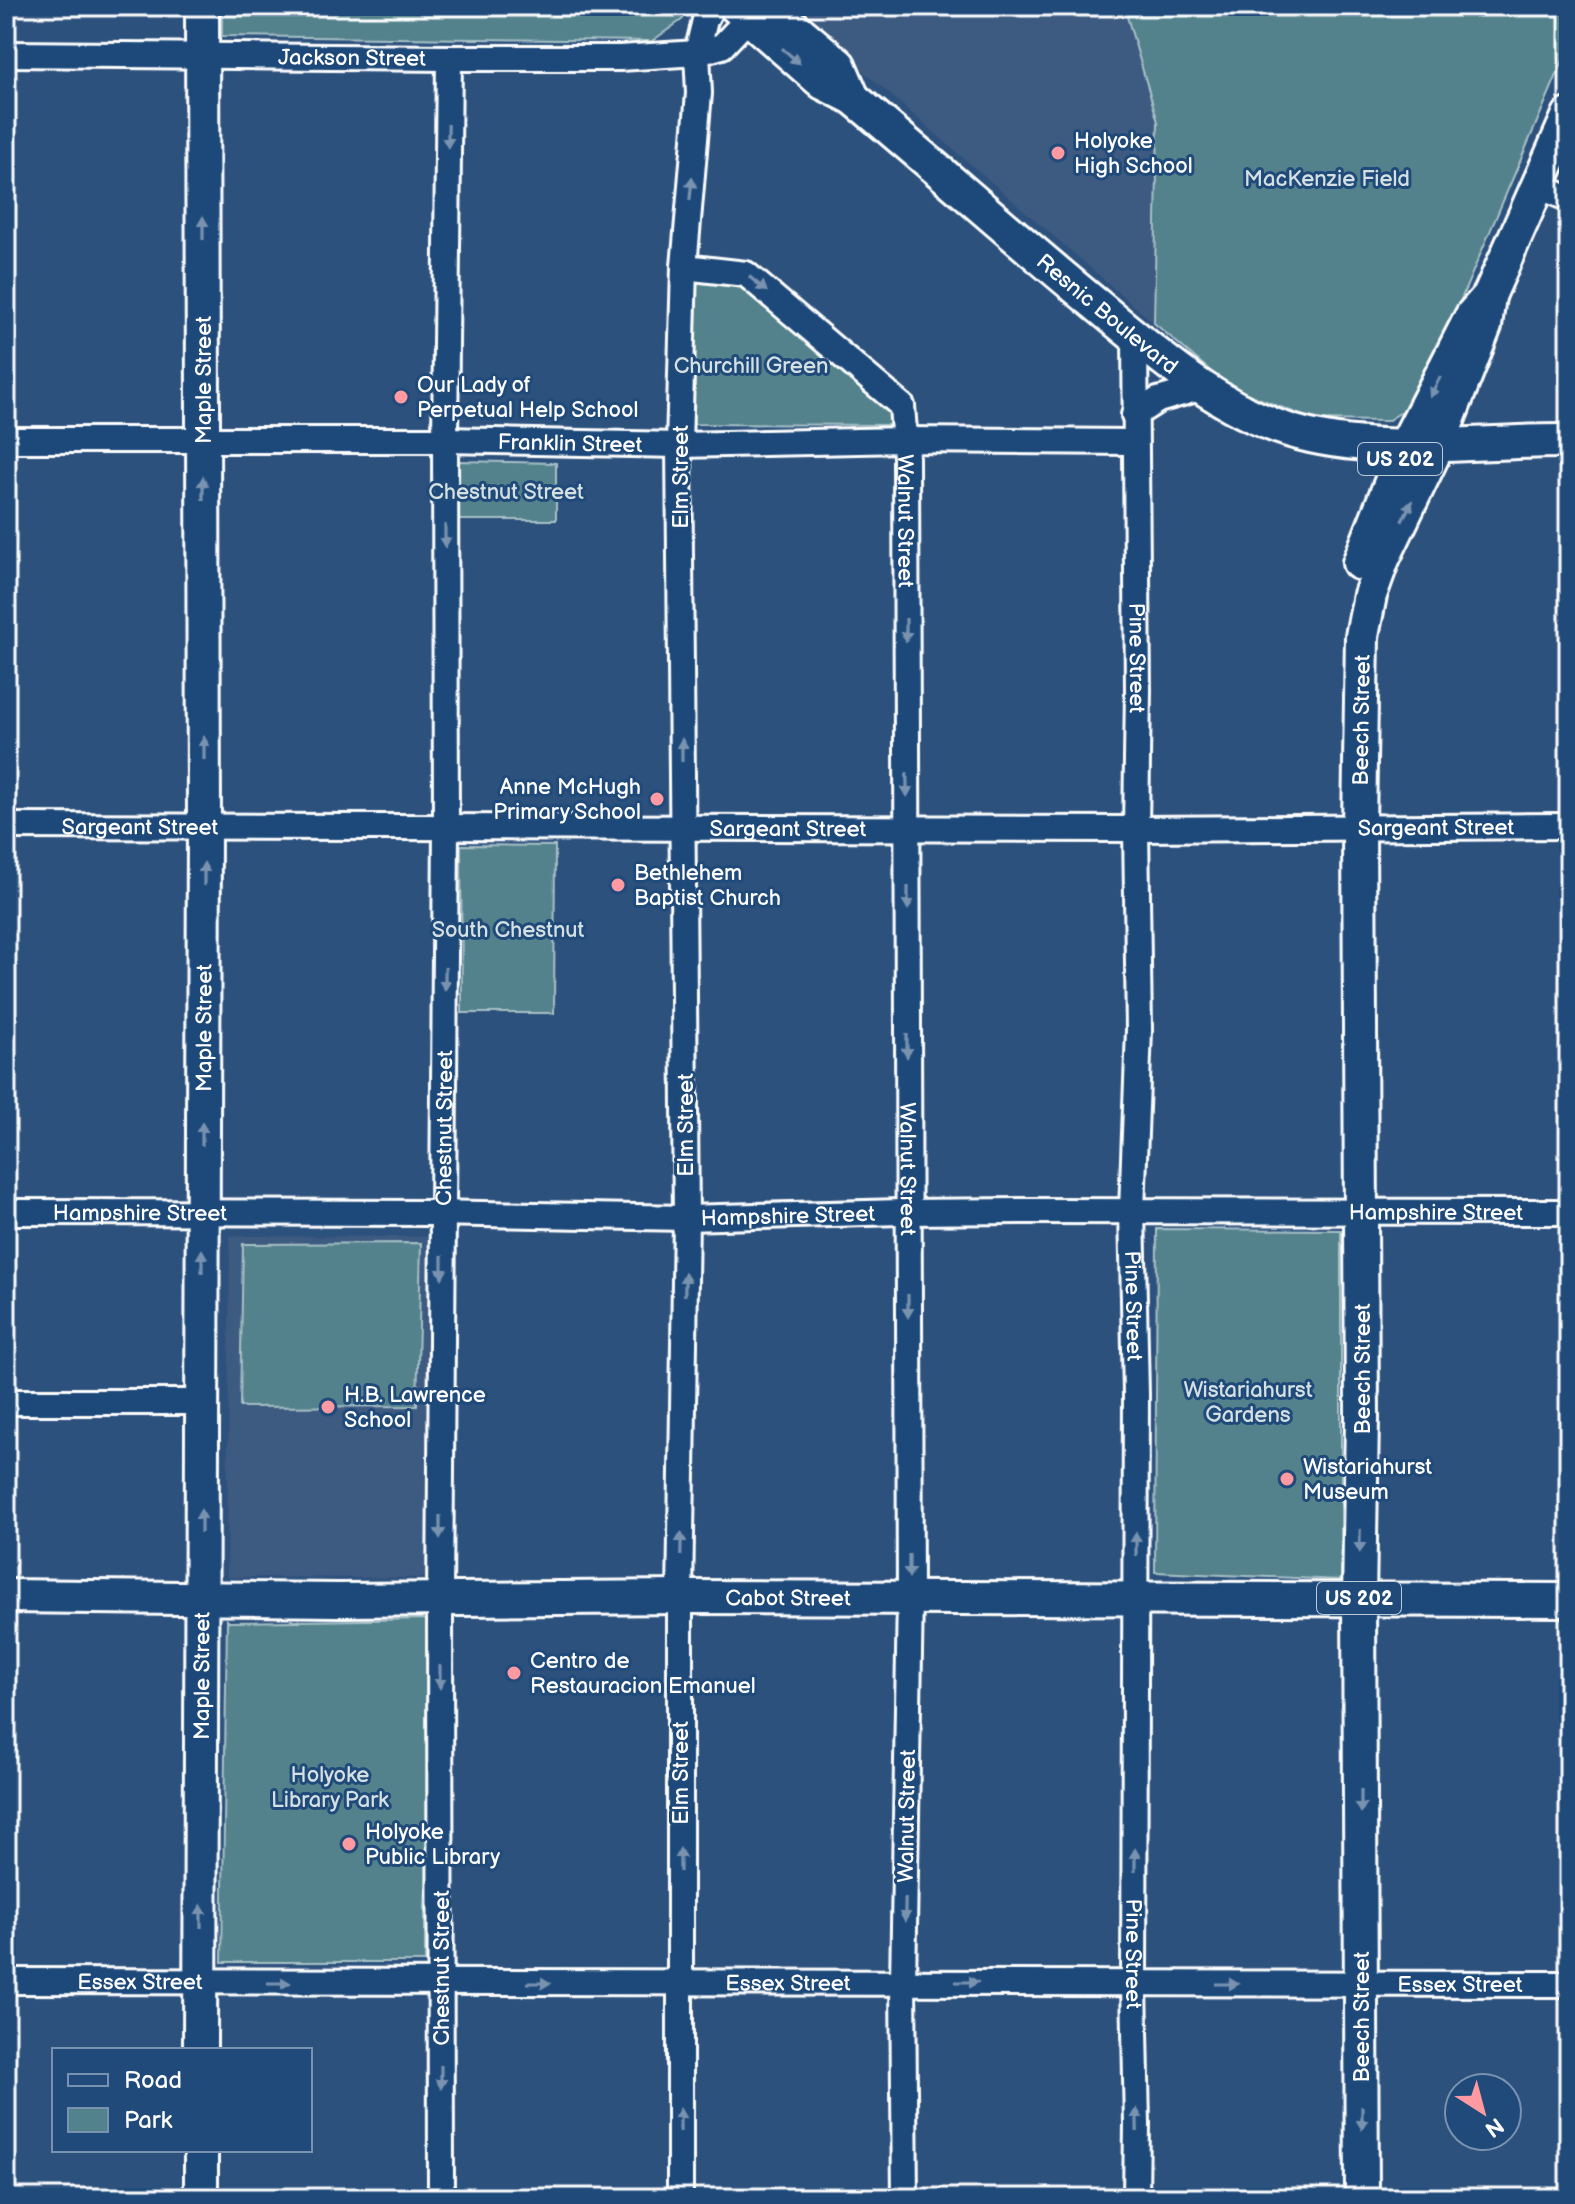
<svg xmlns="http://www.w3.org/2000/svg" width="1575" height="2204" viewBox="0 0 1575 2204" font-family="'Balsamiq Sans',sans-serif">
<style>
.built{fill:#3e5a81}
.green{fill:#52828c;stroke:#a8c0c6;stroke-width:2}
.lines{fill:none;stroke-linecap:round;stroke-linejoin:round}
.minor-casing{stroke:#fff;stroke-width:30}
.major-casing{stroke:#fff;stroke-width:38}
.minor{stroke:#1f4a7a;stroke-width:24}
.major{stroke:#1f4a7a;stroke-width:32}
.oneway{fill:#7992af}
.poi-dot{fill:#ff9aa2;stroke:#1f4a7a;stroke-width:3}
.labels{text-anchor:middle;stroke-width:6;stroke-linejoin:round;paint-order:stroke}
.shield{fill:#1f4a7a;stroke:#bcc9d7;stroke-width:2}
.shield-label{font-size:20px;font-weight:bold;fill:#fff}
.street-label{font-size:22px;fill:#fff;stroke:#1f4a7a}
.poi-label{font-size:22px;fill:#fff;stroke:#1f4a7a;text-anchor:start}
.park-label{font-size:22px;fill:#d4e0e2;stroke:#1f4a7a}
</style>
<rect width="100%" height="100%" fill="#2d517d"/>
<filter id="ink" filterUnits="userSpaceOnUse"><feTurbulence type="fractalNoise" baseFrequency=".0125" numOctaves="2"/><feDisplacementMap in="SourceGraphic" scale="16" xChannelSelector="R" yChannelSelector="G"/><feConvolveMatrix kernelMatrix="1 2 1 2 8 2 1 2 1" color-interpolation-filters="sRGB"/></filter>
<g filter="url(#ink)">
<g class="built">
<polygon points="788,6 1129,6 1126,14 1158,122 1154,323"/>
<polygon points="230,1236 430,1237 426,1578 227,1577"/>
</g>
<g class="green">
<polygon points="222,6 684,6 683,19 652,41 222,36"/>
<polygon points="1129,6 1569,6 1569,47 1417,402 1387,421 1313,420 1228,386 1154,323 1158,122 1126,13"/>
<polygon points="693,277 739,280 890,408 894,425 692,424"/>
<polygon points="458,461 556,463 556,520 457,520"/>
<polygon points="461,845 555,846 554,1013 462,1013"/>
<polygon points="1157,1229 1341,1230 1341,1580 1155,1572"/>
<polygon points="421,1243 417,1406 240,1407 243,1244"/>
<polygon points="434,1619 434,1772 425,1905 425,1962 222,1962 227,1620 229,1622"/>
</g>
<g class="lines">
<defs>
<g id="minor">
<path id="s1" d="M6,54L449,58H620L697,53L722,46L758,8"/>
<polyline points="1539,186 1569,199"/>
<path id="s2" d="M684,267L746,274L902,406L906,457L910,1598L903,1982L905,2198"/>
<path id="s3" d="M1135,336L1138,690L1136,829L1139,1030L1132,1210L1136,1394L1134,1984L1137,2124L1136,2198"/>
<polyline points="1134,415 1158,400 1203,387"/>
<path id="s4" d="M6,440H445L679,445L905,440L1134,442"/>
<path id="s5" d="M6,826L1136,829L1569,826"/>
<path id="s6" d="M6,1212L433,1213L686,1218L901,1212L1022,1211L1569,1212"/>
<polyline points="6,1402 202,1402"/>
<path id="s7" d="M6,1981L1569,1984"/>
<path id="s8" d="M441,2198L440,1599L446,827L445,440L449,58"/>
<polyline points="680,2198 680,1597 686,1218 679,445 684,267 699,93 697,53 705,20 712,6"/>
</g>
<g id="major">
<path id="s9" d="M735,6L823,83L853,98C935,166 1015,238 1098,306C1156,354 1218,409 1291,431C1377,457 1480,440 1569,441"/>
<polyline points="769,6 839,65 853,98"/>
<polyline points="1359,563 1406,444 1472,315 1489,296 1569,115"/>
<path id="s10" d="M6,1596L338,1600L684,1597L1569,1600"/>
<path id="s11" d="M200,2050L204,826L202,6"/>
<polyline points="201,2150 201,2198"/>
<path id="s12" d="M1362,2198L1359,1600L1362,1418L1359,827L1362,636L1370,595L1383,559L1439,443L1485,326L1489,296"/>
</g>
</defs>
<use href="#minor" class="minor-casing"/>
<use href="#major" class="major-casing"/>
<use href="#minor" class="minor"/>
<use href="#major" class="major"/>
</g>
<defs><path id="oneway-solid" d="M-6-.8H1V-3.2L6.5 0L1 3.2V.8H-6Z" transform="scale(2)"/></defs>
<g class="oneway">
<use href="#oneway-solid" transform="translate(791 56) rotate(41)"/>
<use href="#oneway-solid" transform="translate(448 136) rotate(91)"/>
<use href="#oneway-solid" transform="translate(691 189) rotate(-84)"/>
<use href="#oneway-solid" transform="translate(203 228) rotate(-90)"/>
<use href="#oneway-solid" transform="translate(758 284) rotate(40)"/>
<use href="#oneway-solid" transform="translate(1435 387) rotate(117)"/>
<use href="#oneway-solid" transform="translate(203 488) rotate(-90)"/>
<use href="#oneway-solid" transform="translate(1407 511) rotate(-64)"/>
<use href="#oneway-solid" transform="translate(445 536) rotate(90)"/>
<use href="#oneway-solid" transform="translate(906 630) rotate(90)"/>
<use href="#oneway-solid" transform="translate(204 748) rotate(-90)"/>
<use href="#oneway-solid" transform="translate(682 750) rotate(-90)"/>
<use href="#oneway-solid" transform="translate(907 785) rotate(89)"/>
<use href="#oneway-solid" transform="translate(204 874) rotate(-90)"/>
<use href="#oneway-solid" transform="translate(908 898) rotate(90)"/>
<use href="#oneway-solid" transform="translate(445 979) rotate(91)"/>
<use href="#oneway-solid" transform="translate(907 1046) rotate(90)"/>
<use href="#oneway-solid" transform="translate(202 1134) rotate(-90)"/>
<use href="#oneway-solid" transform="translate(202 1261) rotate(-90)"/>
<use href="#oneway-solid" transform="translate(442 1267) rotate(90)"/>
<use href="#oneway-solid" transform="translate(685 1284) rotate(-89)"/>
<use href="#oneway-solid" transform="translate(908 1306) rotate(90)"/>
<use href="#oneway-solid" transform="translate(201 1521) rotate(-90)"/>
<use href="#oneway-solid" transform="translate(440 1527) rotate(90)"/>
<use href="#oneway-solid" transform="translate(1360 1541) rotate(91)"/>
<use href="#oneway-solid" transform="translate(681 1544) rotate(-89)"/>
<use href="#oneway-solid" transform="translate(1136 1544) rotate(-90)"/>
<use href="#oneway-solid" transform="translate(909 1566) rotate(90)"/>
<use href="#oneway-solid" transform="translate(440 1677) rotate(90)"/>
<use href="#oneway-solid" transform="translate(1361 1801) rotate(90)"/>
<use href="#oneway-solid" transform="translate(680 1860) rotate(-90)"/>
<use href="#oneway-solid" transform="translate(1135 1860) rotate(-90)"/>
<use href="#oneway-solid" transform="translate(905 1910) rotate(91)"/>
<use href="#oneway-solid" transform="translate(201 1916) rotate(-90)"/>
<use href="#oneway-solid" transform="translate(967 1982)"/>
<use href="#oneway-solid" transform="translate(279 1983)"/>
<use href="#oneway-solid" transform="translate(539 1983)"/>
<use href="#oneway-solid" transform="translate(1227 1984)"/>
<use href="#oneway-solid" transform="translate(441 2077) rotate(90)"/>
<use href="#oneway-solid" transform="translate(1362 2118) rotate(90)"/>
<use href="#oneway-solid" transform="translate(680 2120) rotate(-90)"/>
<use href="#oneway-solid" transform="translate(1137 2120) rotate(-91)"/>
</g>
</g>
<g class="poi-dot">
<circle cx="1058" cy="153" r="8"/>
<circle cx="401" cy="397" r="8"/>
<circle cx="657" cy="799" r="8"/>
<circle cx="618" cy="885" r="8"/>
<circle cx="328" cy="1407" r="8"/>
<circle cx="1287" cy="1479" r="8"/>
<circle cx="514" cy="1673" r="8"/>
<circle cx="349" cy="1844" r="8"/>
</g>
<g class="labels">
<g class="shield">
<rect x="1358" y="443" width="84" height="32" rx="6"/>
<rect x="1317" y="1582" width="84" height="32" rx="6"/>
</g>
<g class="shield-label">
<text x="1400" y="466">US 202</text>
<text x="1359" y="1605">US 202</text>
</g>
<g class="street-label">
<text dy="8" stroke="none"><textPath href="#s1" startOffset="346">Jackson Street</textPath></text>
<text dy="8" stroke="none"><textPath href="#s9" startOffset="484">Resnic Boulevard</textPath></text>
<text transform="translate(203 380) rotate(-90)" y="8">Maple Street</text>
<text dy="8" stroke="none"><textPath href="#s4" startOffset="564">Franklin Street</textPath></text>
<text transform="translate(680 477) rotate(-90)" y="8">Elm Street</text>
<text dy="8" stroke="none"><textPath href="#s2" startOffset="382">Walnut Street</textPath></text>
<text dy="8" stroke="none"><textPath href="#s3" startOffset="322">Pine Street</textPath></text>
<text dy="8" stroke="none"><textPath href="#s12" startOffset="1478">Beech Street</textPath></text>
<text dy="8" stroke="none"><textPath href="#s5" startOffset="134">Sargeant Street</textPath></text>
<text dy="8" stroke="none"><textPath href="#s5" startOffset="1430">Sargeant Street</textPath></text>
<text dy="8" stroke="none"><textPath href="#s5" startOffset="782">Sargeant Street</textPath></text>
<text dy="8" stroke="none"><textPath href="#s11" startOffset="1022">Maple Street</textPath></text>
<text transform="translate(685 1125) rotate(-90)" y="8">Elm Street</text>
<text dy="8" stroke="none"><textPath href="#s8" startOffset="1070">Chestnut Street</textPath></text>
<text dy="8" stroke="none"><textPath href="#s2" startOffset="1030">Walnut Street</textPath></text>
<text dy="8" stroke="none"><textPath href="#s6" startOffset="1430">Hampshire Street</textPath></text>
<text dy="8" stroke="none"><textPath href="#s6" startOffset="134">Hampshire Street</textPath></text>
<text dy="8" stroke="none"><textPath href="#s6" startOffset="782">Hampshire Street</textPath></text>
<text dy="8" stroke="none"><textPath href="#s3" startOffset="970">Pine Street</textPath></text>
<text transform="translate(1362 1369) rotate(-90)" y="8">Beech Street</text>
<text dy="8" stroke="none"><textPath href="#s10" startOffset="782">Cabot Street</textPath></text>
<text dy="8" stroke="none"><textPath href="#s11" startOffset="374">Maple Street</textPath></text>
<text transform="translate(680 1773) rotate(-90)" y="8">Elm Street</text>
<text transform="translate(906 1816) rotate(-89)" y="8">Walnut Street</text>
<text dy="8" stroke="none"><textPath href="#s3" startOffset="1618">Pine Street</textPath></text>
<text transform="translate(441 1968) rotate(-90)" y="8">Chestnut Street</text>
<text dy="8" stroke="none"><textPath href="#s7" startOffset="134">Essex Street</textPath></text>
<text dy="8" stroke="none"><textPath href="#s7" startOffset="782">Essex Street</textPath></text>
<text dy="8" stroke="none"><textPath href="#s7" startOffset="1454">Essex Street</textPath></text>
<text transform="translate(1361 2017) rotate(-90)" y="8">Beech Street</text>
</g>
<g class="poi-label">
<text x="1074" y="148">Holyoke<tspan x="1074" dy="25">High School</tspan></text>
<text x="417" y="392">Our Lady of<tspan x="417" dy="25">Perpetual Help School</tspan></text>
<text x="641" y="794" text-anchor="end">Anne McHugh<tspan x="641" dy="25">Primary School</tspan></text>
<text x="634" y="880">Bethlehem<tspan x="634" dy="25">Baptist Church</tspan></text>
<text x="344" y="1402">H.B. Lawrence<tspan x="344" dy="25">School</tspan></text>
<text x="1303" y="1474">Wistariahurst<tspan x="1303" dy="25">Museum</tspan></text>
<text x="530" y="1668">Centro de<tspan x="530" dy="25">Restauracion Emanuel</tspan></text>
<text x="365" y="1839">Holyoke<tspan x="365" dy="25">Public Library</tspan></text>
</g>
<g class="park-label">
<text x="1327" y="186">MacKenzie Field</text>
<text x="751" y="373">Churchill Green</text>
<text x="506" y="499">Chestnut Street</text>
<text x="508" y="937">South Chestnut</text>
<text x="1248" y="1397">Wistariahurst<tspan x="1248" dy="25">Gardens</tspan></text>
<text x="330" y="1782">Holyoke<tspan x="330" dy="25">Library Park</tspan></text>
</g>
</g>
<rect width="1575" height="2204" fill="none" stroke="#1f4a7a" stroke-width="32"/>
<rect x="16" y="16" width="1543" height="2172" fill="none" stroke="#fff" stroke-width="3" filter="url(#ink)"/>
<rect x="52" y="2048" width="260" height="104" fill="#1f4a7a" stroke="#7992af" stroke-width="2"/>
<rect x="68" y="2074" width="40" height="12" fill="#1f4a7a" stroke="#7992af" stroke-width="2"/>
<text x="124" y="2088" font-size="24" fill="#ffffff">Road</text>
<rect x="68" y="2108" width="40" height="24" fill="#52828c" stroke="#7992af" stroke-width="2"/>
<text x="124" y="2128" font-size="24" fill="#ffffff">Park</text>
<g transform="translate(1483 2112) rotate(144)"><circle r="38" fill="#1f4a7a" stroke="#7992af" stroke-width="2"/>
<path d="M0-6L14 30L0 20L-14 30Z" fill="#ff9aa2"/>
<text y="-12" font-size="22" font-weight="bold" text-anchor="middle" fill="#ffffff">N</text>
</g>
</svg>
